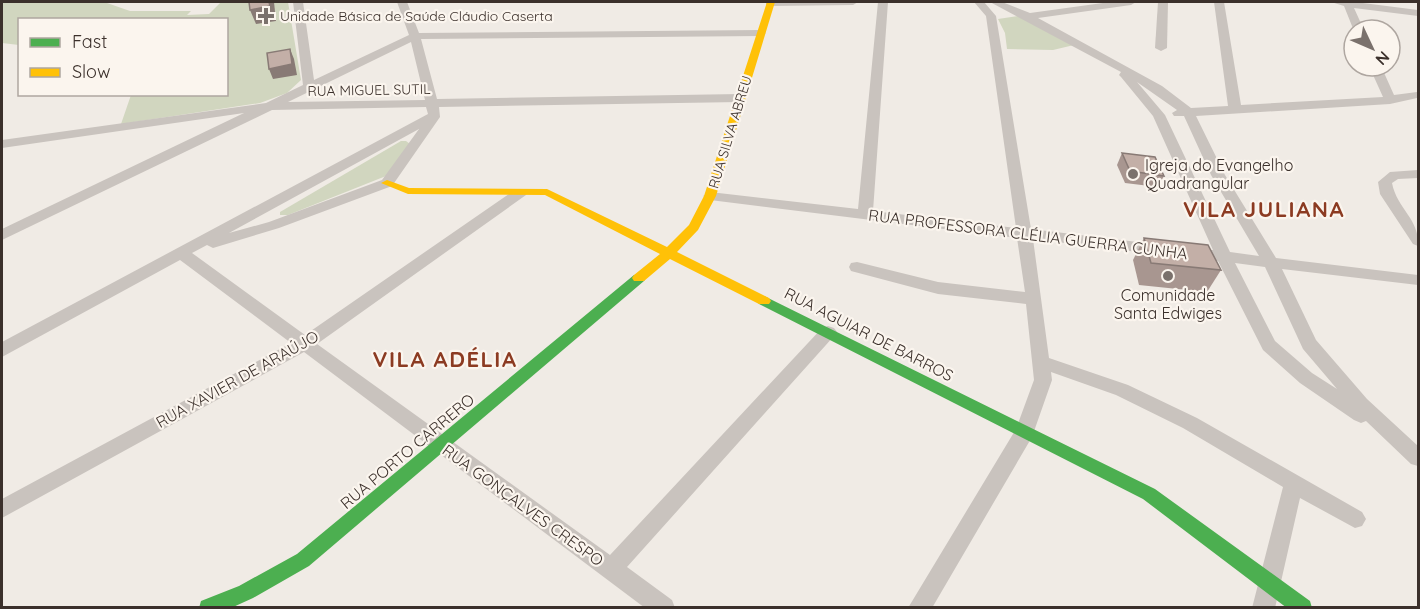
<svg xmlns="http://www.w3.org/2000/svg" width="1420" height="609" viewBox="0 0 1420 609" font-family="Quicksand,sans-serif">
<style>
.green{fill:#d1d6bf}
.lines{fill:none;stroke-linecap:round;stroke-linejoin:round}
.street{fill:#c9c3be;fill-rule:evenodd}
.fast{fill:#4caf50;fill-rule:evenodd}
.slow{fill:#ffc107;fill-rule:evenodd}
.wall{fill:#a89690}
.shaded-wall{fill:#887a75}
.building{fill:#c3afa7;stroke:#887a75;stroke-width:1.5}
.poi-dot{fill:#7a716c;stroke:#fbf5ee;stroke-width:2}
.labels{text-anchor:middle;stroke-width:4.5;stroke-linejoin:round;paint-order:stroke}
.far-poi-label{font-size:14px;fill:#3b302b;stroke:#fbf5ee;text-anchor:start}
.far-street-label{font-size:14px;fill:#3b302b;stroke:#fbf5ee}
.poi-label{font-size:16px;fill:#3b302b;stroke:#fbf5ee;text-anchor:start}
.street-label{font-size:16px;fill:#3b302b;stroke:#fbf5ee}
.district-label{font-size:22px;font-weight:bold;letter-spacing:1.5px;fill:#8c3b22;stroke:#fbf5ee}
</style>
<rect width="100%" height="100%" fill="#f0ebe5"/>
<g class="green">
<polygon points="2,2 107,3 130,11 191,11 187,15 209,14 221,2 288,2 301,80 287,93 260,103 121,124 131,95 226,94 226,20 20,20 19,45 2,43"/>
<polygon points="1018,16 1074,45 1053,50 1007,49 1005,33 998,19"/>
<polygon points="401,141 406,141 410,144 386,176 288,215 280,215 280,212"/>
</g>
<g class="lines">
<g class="street">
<path d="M293,2H303L314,80L409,35L397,2H407L419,33L761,30L766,33L761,36L421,39L437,99L740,94L746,98L740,102L439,107L440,117L392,186L279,228L213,248L207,245L192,253L305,335L516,189H526L528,192L526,195L317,344L610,555L822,328L828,326L834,328L837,332L834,336L627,567L672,600L675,608H645L304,352L2,518V499L291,343L180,260L2,357V342L428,114L426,107L272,110L2,240V229L244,113L2,148V140L266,103L303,85ZM411,42L425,100L288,102ZM419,129L382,180L269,222L229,233Z"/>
<polygon points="766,2 858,2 853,5 770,6 766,5"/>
<polygon points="878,2 888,2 873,211 1016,228 986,16 974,2 984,2 996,16 1031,229 1162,245 1170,250 1162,255 1033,239 1049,358 1128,385 1197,418 1362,512 1366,519 1362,526 1355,528 1300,498 1275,608 1252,608 1283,487 1183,428 1116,395 1051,372 1052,380 1032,437 932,608 908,608 1016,429 1034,380 1026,304 938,294 851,271 849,267 851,263 857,262 938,282 1025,292 1017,238 710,200 703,196 710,192 858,209"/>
<path d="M990,2H1002L1030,13L1110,2H1136L1131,5L1038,18L1162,86L1191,108L1228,106L1214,2H1224L1241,105L1383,97L1369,66H1381L1394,95L1417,92V98L1390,104L1196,116L1225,175L1276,258L1418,275V285L1282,269L1316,340L1367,399L1418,446V466L1411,464L1366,421L1361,423L1354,420L1300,383L1263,350L1218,261L1188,257L1185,253L1188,249L1213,250L1153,116L1121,77L1119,75L1121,72ZM1137,82L1177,110L1172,113L1174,116H1184L1211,175L1259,256L1230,252L1165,115ZM1235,263L1265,267L1303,349L1337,389L1312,373L1275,341Z"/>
<polygon points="1158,2 1168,2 1167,48 1161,51 1155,48"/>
<polygon points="1331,2 1355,2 1418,10 1418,16 1354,8 1364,30 1354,31 1344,6"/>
<path d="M1418,170V178L1398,179L1392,183C1397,209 1420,219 1418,246L1413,244L1380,194L1378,182L1390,172Z"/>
</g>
<g class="fast">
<polygon points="639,274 644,275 646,278 644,281 309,566 253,598 231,608 199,608 201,601 239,586 297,554 634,275"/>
<polygon points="764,296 1155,489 1310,601 1312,608 1287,608 1143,499 759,304 757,301"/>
</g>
<polygon class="slow" points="767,2 775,2 716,196 698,230 677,252 769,298 771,301 769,304 759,304 670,259 644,281 634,281 632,278 634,275 660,254 545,195 408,194 381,183 387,180 409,188 547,189 667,247 689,225 704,196"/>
</g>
<g class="wall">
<polygon points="1122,153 1164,176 1158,187 1125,183 1117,165"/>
<polygon points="1144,238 1221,270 1207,292 1139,285 1133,260"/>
</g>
<g class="shaded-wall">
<polygon points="269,2 274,2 276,21 256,24 250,10"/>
<polygon points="290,49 294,59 297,75 273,79 269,69"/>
</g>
<g class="building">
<polygon points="249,2 269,2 270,6 250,10"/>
<polygon points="290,49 292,64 269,69 267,53"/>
<polygon points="1122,153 1155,157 1164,176 1130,171"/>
<polygon points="1144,238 1208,245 1221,270 1151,263"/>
</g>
<g class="poi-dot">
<path d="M263 7h6v6h6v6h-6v6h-6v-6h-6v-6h6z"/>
<circle cx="1133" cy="174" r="6"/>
<circle cx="1168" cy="276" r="6"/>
</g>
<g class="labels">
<g class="far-poi-label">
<text x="280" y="21">Unidade Básica de Saúde Cláudio Caserta</text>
</g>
<g class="far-street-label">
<text transform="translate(369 90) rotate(-1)" y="5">RUA MIGUEL SUTIL</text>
<text transform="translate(730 132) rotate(-73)" y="5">RUA SILVA ABREU</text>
</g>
<g class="poi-label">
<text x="1145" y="171">Igreja do Evangelho<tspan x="1145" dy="18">Quadrangular</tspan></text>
<text x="1168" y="301" text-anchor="middle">Comunidade<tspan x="1168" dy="18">Santa Edwiges</tspan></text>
</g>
<g class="street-label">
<text transform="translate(1028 234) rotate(7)" y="6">RUA PROFESSORA CLÉLIA GUERRA CUNHA</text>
<text transform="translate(869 334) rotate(27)" y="6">RUA AGUIAR DE BARROS</text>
<text transform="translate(237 379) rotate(-29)" y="6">RUA XAVIER DE ARAÚJO</text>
<text transform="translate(407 451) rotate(-40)" y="6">RUA PORTO CARRERO</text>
<text transform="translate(523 505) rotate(36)" y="6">RUA GONÇALVES CRESPO</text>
</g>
<g class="district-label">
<text x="1264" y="217">VILA JULIANA</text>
<text x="445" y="367">VILA ADÉLIA</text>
</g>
</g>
<rect width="1420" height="609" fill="none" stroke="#3b302b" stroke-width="6"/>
<rect x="18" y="18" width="210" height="78" fill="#fbf5ee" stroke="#aea6a0" stroke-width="1.5"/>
<rect x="30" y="38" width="30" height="9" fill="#4caf50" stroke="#aea6a0" stroke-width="1.5"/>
<text x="72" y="48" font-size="18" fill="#3b302b">Fast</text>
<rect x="30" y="68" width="30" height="9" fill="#ffc107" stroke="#aea6a0" stroke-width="1.5"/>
<text x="72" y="78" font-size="18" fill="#3b302b">Slow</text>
<g transform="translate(1372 48) rotate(134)"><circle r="28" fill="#fbf5ee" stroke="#aea6a0" stroke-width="1.5"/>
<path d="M0-4.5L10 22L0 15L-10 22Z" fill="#7a716c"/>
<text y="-9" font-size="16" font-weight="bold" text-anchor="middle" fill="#3b302b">N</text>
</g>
</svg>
